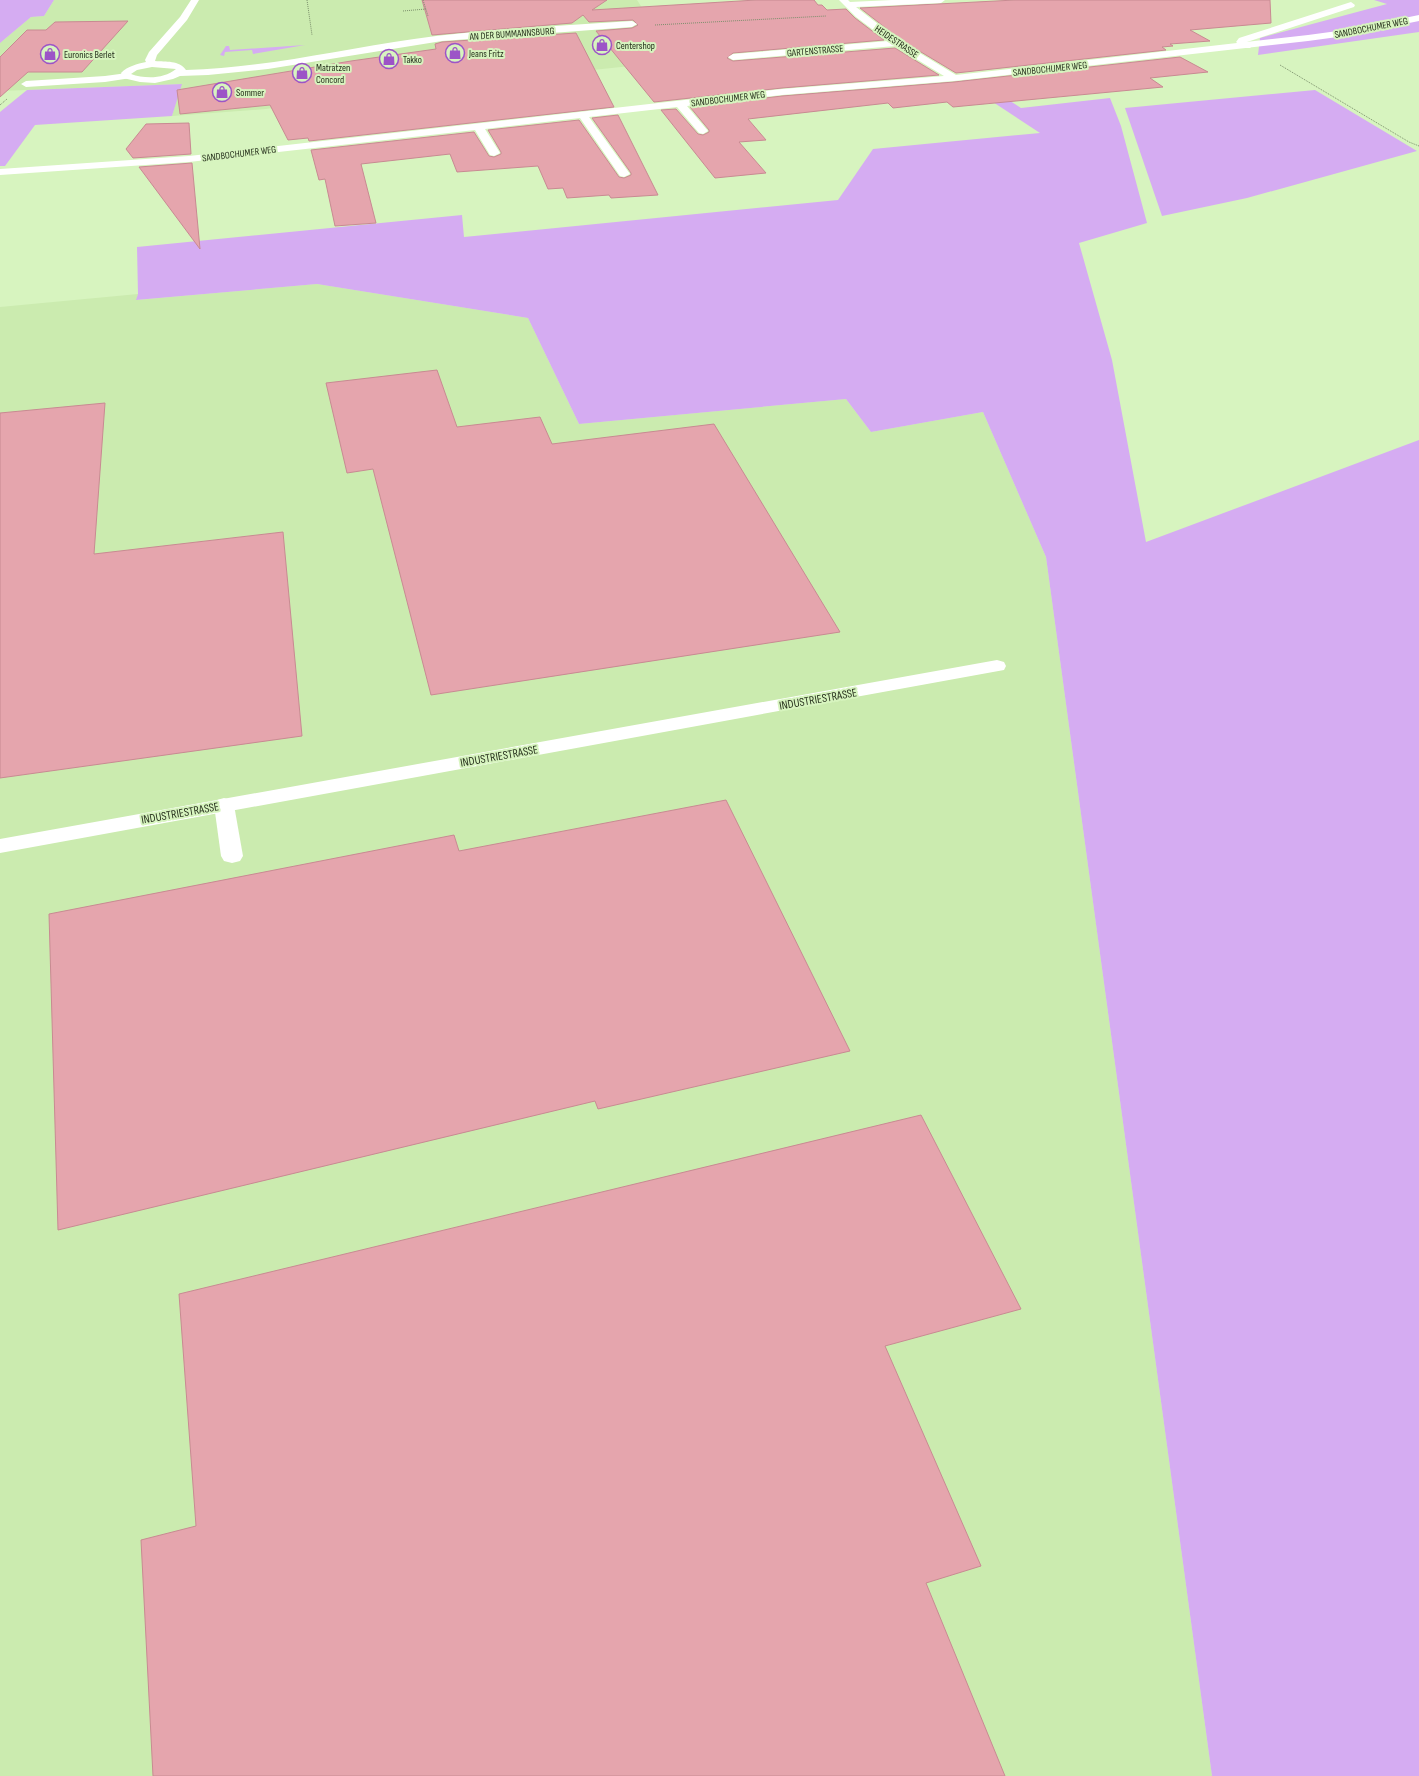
<svg xmlns="http://www.w3.org/2000/svg" width="1419" height="1776" viewBox="0 0 1419 1776" font-family="'Sofia Sans Condensed',sans-serif">
<style>
.built{fill:#cbebaf}
.green{fill:#d5acf2}
.building{fill:#e5a5ad;stroke:#c88a92}
.lines{fill:none;stroke-linecap:round;stroke-linejoin:round}
.path{stroke:#7b8f6b;stroke-width:1;stroke-dasharray:1 1;stroke-linecap:butt}
.lane{fill:#fff;fill-rule:evenodd}
.street{fill:#fff;fill-rule:evenodd}
.labels{text-anchor:middle;stroke-width:4;stroke-linejoin:round;paint-order:stroke}
.far-street-label{font-size:10px;fill:#27311d;stroke:#d7f4bf}
.far-poi-label{font-size:10px;fill:#27311d;stroke:#d7f4bf;text-anchor:start}
.street-label{font-size:12px;fill:#27311d;stroke:#d7f4bf}
</style>
<rect width="100%" height="100%" fill="#d7f4bf"/>
<g class="built">
<polygon points="54,0 637,0 652,23 687,60 358,95 266,109 172,116 181,84 0,91 0,43 31,17 44,16"/>
<polygon points="317,284 528,318 579,424 846,399 871,432 983,412 1046,557 1212,1776 0,1776 0,307 138,294 137,300"/>
</g>
<g class="green">
<polygon points="0,0 54,0 44,16 31,17 0,43"/>
<polygon points="1374,0 1419,0 1419,32 1258,55 1260,38 1387,4"/>
<polygon points="305,45 253,54 252,50 225,52 224,56 220,55 226,46 229,46 230,50"/>
<polygon points="977,80 1021,108 1110,98 1121,126 1147,223 1079,243 1112,360 1146,542 1419,440 1419,1776 1212,1776 1046,557 983,412 871,432 846,399 579,424 528,318 317,284 136,300 138,294 137,247 462,215 464,237 838,200 873,149 1040,133 961,81"/>
<polygon points="182,84 172,116 35,125 5,166 0,166 0,112 27,90"/>
<polygon points="1315,90 1417,151 1247,198 1162,216 1125,108"/>
</g>
<g class="building">
<polygon points="422,0 607,0 592,10 756,0 814,0 818,5 822,5 827,10 846,9 855,18 884,40 733,53 727,58 733,61 895,48 939,75 782,88 654,102 596,31 632,28 638,25 633,20 589,22 583,15 572,23 432,35"/>
<polygon points="1015,0 1270,0 1271,23 1190,30 1210,41 1170,44 1173,46 1162,47 1166,50 956,73 901,40 860,8"/>
<polygon points="128,21 82,72 28,72 0,97 0,57 27,30 46,30 55,22"/>
<polygon points="576,33 614,107 309,141 308,138 288,140 270,105 180,114 177,90 351,61 436,49 435,44 442,42"/>
<polygon points="1180,57 1208,72 1150,78 1163,87 953,107 947,102 893,108 888,103 748,119 766,140 739,142 766,173 715,178 661,110 676,109 698,134 703,135 709,132 709,130 690,107 782,96 954,82"/>
<polygon points="618,115 658,195 611,198 609,195 567,198 563,188 548,189 538,166 457,172 450,154 361,164 376,223 335,226 325,179 319,180 311,150 474,132 489,156 494,157 501,154 501,152 488,130 579,120 619,177 624,178 631,175 631,173 592,118"/>
<polygon points="189,123 191,154 133,158 126,149 146,124"/>
<polygon points="192,163 200,249 139,167"/>
<polygon points="437,370 457,427 540,417 552,444 714,424 840,632 431,695 373,469 347,473 326,383"/>
<polygon points="105,403 94,554 283,532 302,736 0,778 0,413"/>
<polygon points="726,800 850,1051 598,1109 595,1101 58,1230 49,914 454,835 459,851"/>
<polygon points="921,1115 1021,1309 885,1346 981,1566 926,1583 1005,1776 153,1776 141,1540 196,1526 179,1294"/>
</g>
<g class="lines">
<g class="path">
<polyline points="307,0 312,35"/>
<polyline points="423,0 428,16"/>
<polyline points="403,11 426,9"/>
<polyline points="655,25 826,16"/>
<polyline points="1280,65 1409,142 1419,146"/>
<polyline points="0,105 7,99"/>
</g>
<g class="lane">
<polygon points="1351,2 1355,5 1354,7 1247,42 1252,46 1250,48 1244,48 1236,42 1239,38"/>
<polygon points="127,73 132,76 131,78 105,82 26,87 21,84 26,81 105,76"/>
<polygon points="224,798 231,800 234,805 243,856 240,861 232,863 224,861 221,856 214,805 217,800"/>
</g>
<g class="street">
<path d="M191,0H199L187,20L157,55L155,61C166,62 179,60 186,70C263,68 338,50 414,39C486,29 559,26 632,21L637,24L632,27L442,41L268,69L208,75L180,76L173,79L155,83L140,82L123,78L121,73C128,66 137,64 146,62L145,60L149,52L180,17ZM152,67L176,69C164,79 145,79 131,74L137,70Z"/>
<polygon points="839,0 848,0 850,2 892,0 945,0 941,3 856,7 900,41 956,75 1308,35 1345,30 1419,15 1419,21 1345,36 1308,41 954,81 782,95 687,106 708,131 703,134 699,133 677,107 589,117 630,174 624,177 620,176 580,118 485,129 500,153 494,156 490,155 475,130 189,162 0,175 0,169 189,156 782,89 944,76 895,46 733,60 728,57 733,54 888,41 856,17"/>
<polygon points="997,660 1004,662 1006,666 1004,670 0,853 0,839"/>
</g>
</g>
<defs>
<symbol id="shop-ring" viewBox="-11 -11 22 22"><circle r="9.5" fill="#d7f4bf" stroke="#9c54c7" stroke-width="1.5"/><path d="M-5-2.5h2.3a2.7 3.5 0 0 1 5.4 0H5L5.5 6h-11ZM-1.5-2.5h3a1.5 2.3 0 0 0-3 0Z" fill="#9c54c7"/></symbol>
</defs>
<g fill-rule="evenodd">
<use href="#shop-ring" x="591" y="34" width="22" height="22"/>
<use href="#shop-ring" x="444" y="42" width="22" height="22"/>
<use href="#shop-ring" x="39" y="43" width="22" height="22"/>
<use href="#shop-ring" x="378" y="48" width="22" height="22"/>
<use href="#shop-ring" x="291" y="62" width="22" height="22"/>
<use href="#shop-ring" x="211" y="81" width="22" height="22"/>
</g>
<g class="labels">
<g class="far-street-label">
<text transform="translate(1371 27) rotate(-11)" y="4">SANDBOCHUMER WEG</text>
<text transform="translate(512 33) rotate(-4)" y="4">AN DER BUMMANNSBURG</text>
<text transform="translate(897 41) rotate(34)" y="4">HEIDESTRASSE</text>
<text transform="translate(815 50) rotate(-5)" y="4">GARTENSTRASSE</text>
<text transform="translate(1050 68) rotate(-6)" y="4">SANDBOCHUMER WEG</text>
<text transform="translate(728 98) rotate(-7)" y="4">SANDBOCHUMER WEG</text>
<text transform="translate(239 153) rotate(-7)" y="4">SANDBOCHUMER WEG</text>
</g>
<g class="far-poi-label">
<text x="616" y="49">Centershop</text>
<text x="469" y="57">Jeans Fritz</text>
<text x="64" y="58">Euronics Berlet</text>
<text x="403" y="63">Takko</text>
<text x="316" y="71">Matratzen<tspan x="316" dy="12">Concord</tspan></text>
<text x="236" y="96">Sommer</text>
</g>
<g class="street-label">
<text transform="translate(818 699) rotate(-10)" y="4">INDUSTRIESTRASSE</text>
<text transform="translate(499 756) rotate(-10)" y="4">INDUSTRIESTRASSE</text>
<text transform="translate(180 813) rotate(-10)" y="4">INDUSTRIESTRASSE</text>
</g>
</g>
</svg>
